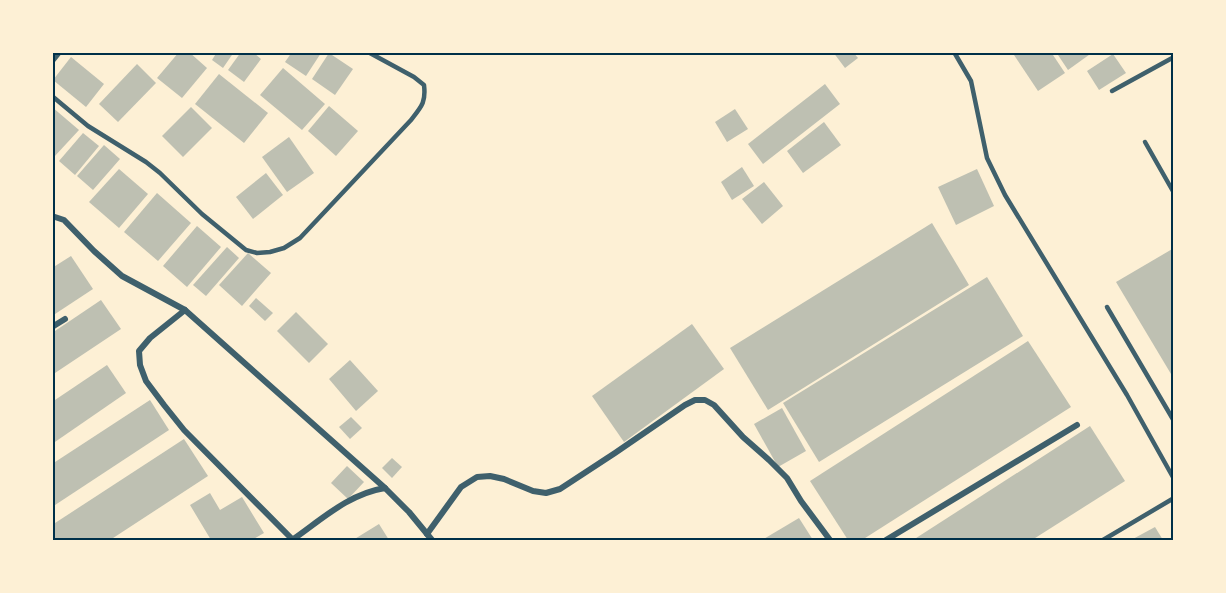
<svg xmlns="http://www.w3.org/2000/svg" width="1226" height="593" viewBox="0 0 1226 593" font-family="'Playfair Display',serif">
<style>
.building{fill:#bec0b2}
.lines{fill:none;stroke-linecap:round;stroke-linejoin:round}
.service{stroke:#3f606c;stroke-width:4.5}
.minor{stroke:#3f606c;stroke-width:6}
.neatline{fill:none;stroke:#003049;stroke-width:2}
</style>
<rect width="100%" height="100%" fill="#fdf0d5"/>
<g class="building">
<polygon points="179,52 189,52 207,68 182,98 157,78"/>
<polygon points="217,52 234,52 223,68 212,60"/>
<polygon points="241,52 253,52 261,59 244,82 228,70"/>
<polygon points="292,52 320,52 321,53 306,76 285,62"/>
<polygon points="833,52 853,52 858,58 845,68"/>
<polygon points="1012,52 1051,52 1065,73 1038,91"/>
<polygon points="1056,52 1093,52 1068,70"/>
<polygon points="329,53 353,69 335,95 312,79"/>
<polygon points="1113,54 1126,73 1099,90 1087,71"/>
<polygon points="71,57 104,84 86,107 53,80"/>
<polygon points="137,64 156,83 118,122 99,104"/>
<polygon points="283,68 325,104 302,130 260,95"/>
<polygon points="219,74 268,113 244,143 195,104"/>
<polygon points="825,84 840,104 763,164 748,144"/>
<polygon points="329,106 358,131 336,156 308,131"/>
<polygon points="52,107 79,130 54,157 52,155"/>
<polygon points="191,107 212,128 183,157 162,136"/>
<polygon points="735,109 748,129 727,142 715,122"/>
<polygon points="824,122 841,145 803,173 787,151"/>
<polygon points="83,133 99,146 75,175 59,161"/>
<polygon points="289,137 314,173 287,192 262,157"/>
<polygon points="104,145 120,159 93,190 77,176"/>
<polygon points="742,167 754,186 732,200 721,182"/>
<polygon points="119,169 148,194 119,228 89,202"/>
<polygon points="977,169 994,206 956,225 938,187"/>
<polygon points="266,173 283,195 253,219 236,197"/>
<polygon points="764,182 783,206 762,224 742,199"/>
<polygon points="157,193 191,223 158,261 124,232"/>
<polygon points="932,223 969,285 768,410 730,348"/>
<polygon points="197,226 221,247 187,287 163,266"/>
<polygon points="227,247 239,258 206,296 193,285"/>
<polygon points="1174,248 1174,379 1116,282"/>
<polygon points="248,253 271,273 242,306 219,285"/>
<polygon points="71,256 93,289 52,316 52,268"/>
<polygon points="987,277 1023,336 819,462 783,403"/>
<polygon points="256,298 273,313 265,321 249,306"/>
<polygon points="101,300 121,329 52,375 52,333"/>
<polygon points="296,312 328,344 309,363 277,331"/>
<polygon points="692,324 724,369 624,442 592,396"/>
<polygon points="1028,341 1071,407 862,540 848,540 810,481"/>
<polygon points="350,360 378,391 356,411 329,379"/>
<polygon points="107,365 126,393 52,444 52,402"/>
<polygon points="150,400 169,430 52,507 52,464"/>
<polygon points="782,408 806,451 778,467 754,424"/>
<polygon points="351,417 362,428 350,439 339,427"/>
<polygon points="1090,426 1125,481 1032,540 913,540"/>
<polygon points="184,439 208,476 110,540 52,540 52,525"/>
<polygon points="392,458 402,467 392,478 382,468"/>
<polygon points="347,466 364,482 348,499 331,483"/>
<polygon points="210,493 220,510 242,497 264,533 252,540 211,540 190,505"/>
<polygon points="799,518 813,540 762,540"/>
<polygon points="379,524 389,540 353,540"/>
<polygon points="1155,527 1163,540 1131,540"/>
</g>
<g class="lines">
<g class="service">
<polyline points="954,52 971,81 987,158 1005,195 1127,395 1174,479"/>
<polyline points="52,62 60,52"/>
<polyline points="1112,91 1174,57"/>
<path d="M52,96L88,126L146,162L160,173L202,214L246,250L257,253L270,252L284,248L300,238L411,120C422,106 426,102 424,85L414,77L368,52"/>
<polyline points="1145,142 1174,193"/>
<polyline points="1107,307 1174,421"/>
<polyline points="1103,540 1174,498"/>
</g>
<g class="minor">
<polyline points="52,216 64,220 94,251 122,276 185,310 385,488"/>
<polyline points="185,310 150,338 139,351 140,365 146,381 164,405 184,430 293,540"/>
<polyline points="52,327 65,319"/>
<polyline points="427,534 461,487 477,477 490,476 504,479 533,491 546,493 560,489 615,453 685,405 695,400 705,400 714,405 743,437 769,460 787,478 801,501 830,540"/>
<path d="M292,540C321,520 348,494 385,488L409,512L432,540"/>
<polyline points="886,540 1077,425"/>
</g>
</g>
<rect width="1226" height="593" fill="none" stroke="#fdf0d5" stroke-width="108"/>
<rect x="54" y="54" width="1118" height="485" class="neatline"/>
</svg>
